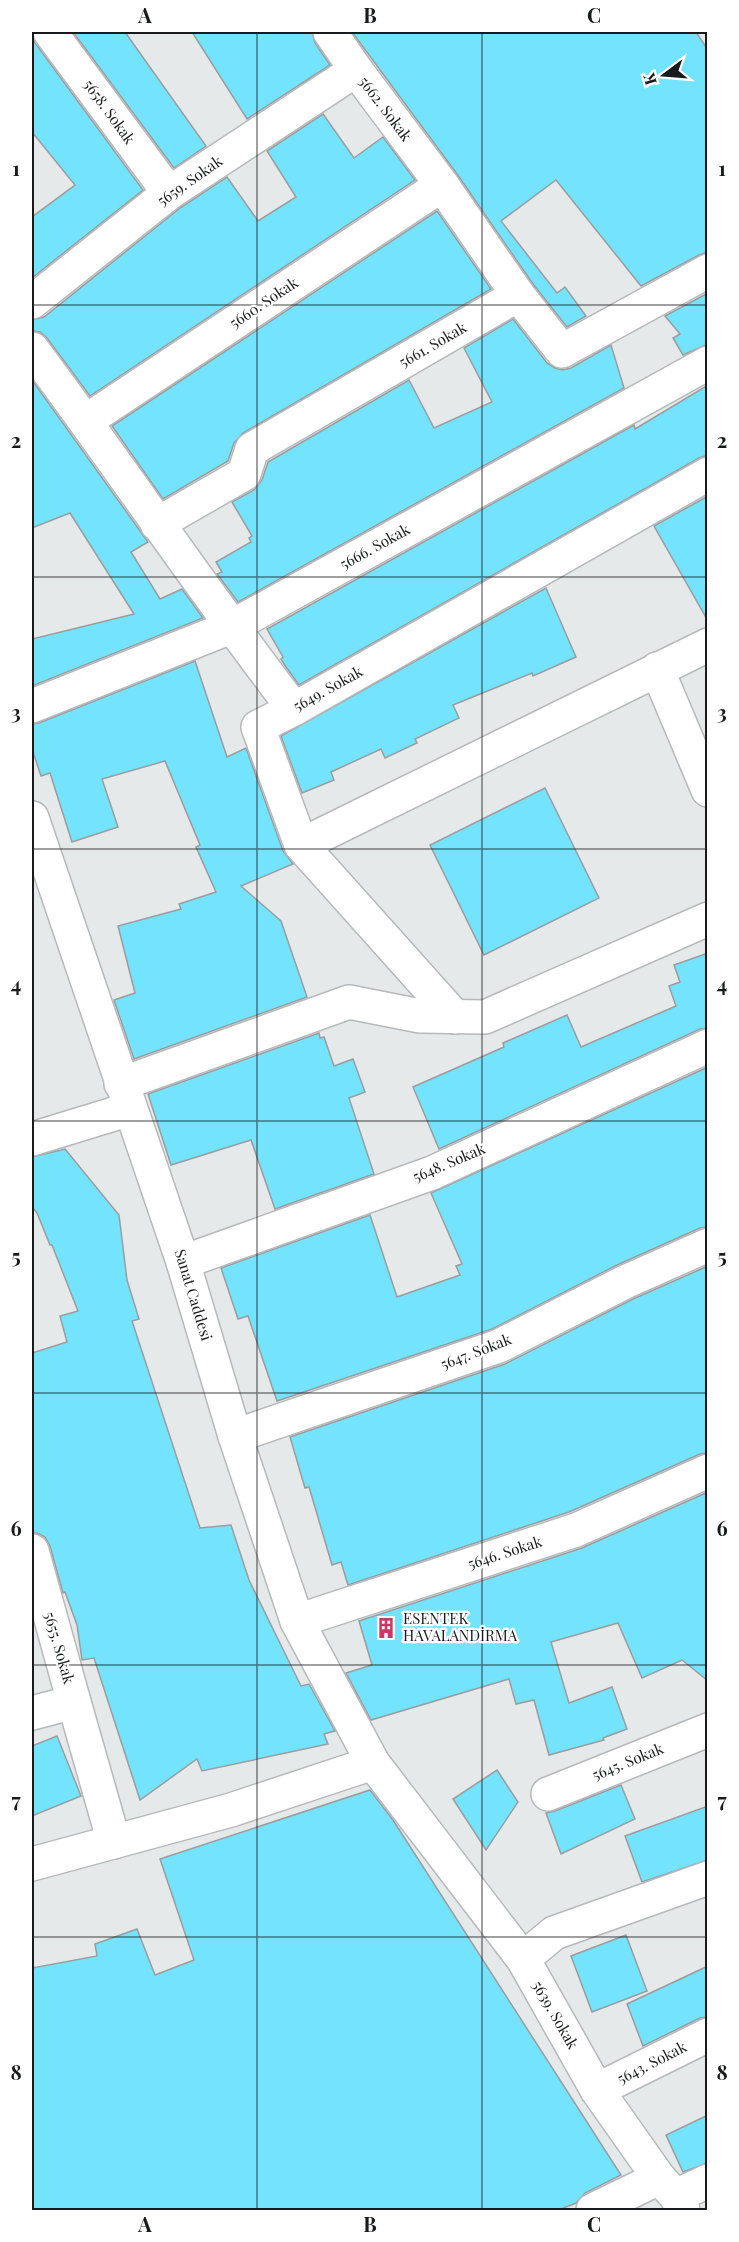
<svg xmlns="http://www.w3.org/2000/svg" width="739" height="2242" viewBox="0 0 739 2242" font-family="'Playfair Display',serif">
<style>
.building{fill:#73e3fe;stroke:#9a9d9e;stroke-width:1.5}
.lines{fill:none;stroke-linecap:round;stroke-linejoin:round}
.minor-casing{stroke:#b6b9ba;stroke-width:36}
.minor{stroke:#fff;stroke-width:33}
.grid{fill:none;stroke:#191a1b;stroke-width:1.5;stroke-opacity:0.55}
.labels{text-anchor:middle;stroke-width:4.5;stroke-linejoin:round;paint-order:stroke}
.street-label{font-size:15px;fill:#191a1b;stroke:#fff}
.poi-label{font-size:15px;fill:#191a1b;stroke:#fff;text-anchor:start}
.neatline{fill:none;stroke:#191a1b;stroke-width:2}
.grid-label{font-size:20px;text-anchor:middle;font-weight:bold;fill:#191a1b}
</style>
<rect width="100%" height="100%" fill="#e6e9ea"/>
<g class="building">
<polygon points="73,32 125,32 206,146 174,168"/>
<polygon points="192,32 312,32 315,43 330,65 247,119"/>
<polygon points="352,32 696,32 708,50 708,252 699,255 641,286 556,180 501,221 557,293 565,287 586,316 567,327 533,284 457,174"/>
<polygon points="32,35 35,43 143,190 32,278 32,217 75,185 32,132"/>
<polygon points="323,114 354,158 383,137 415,180 90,396 47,338 40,332 32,331 32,320 44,317 180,208 227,177 258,221 296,197 267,151"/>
<polygon points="437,211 491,289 243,433 234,443 228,461 163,499 112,426"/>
<polygon points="708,293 708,344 683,355 673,338 680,334 665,316"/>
<polygon points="513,319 547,363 555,368 563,370 571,368 611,345 624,388 238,602 217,574 222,572 216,562 251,542 249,538 252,536 232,502 254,490 262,480 268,462 409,380 434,428 492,402 464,348"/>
<polygon points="32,380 148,542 131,552 160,599 182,589 203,618 32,686 32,639 134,614 70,513 32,528"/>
<polygon points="708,385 708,455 699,458 299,685 286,667 281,659 283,657 267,629 634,425 635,429"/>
<polygon points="708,496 708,621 654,526"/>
<polygon points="546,588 576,657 533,676 532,673 453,705 459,718 415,739 417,743 385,758 381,749 331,772 334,780 302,793 281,736"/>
<polygon points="195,661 227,757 246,748 283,851 293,864 241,886 281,921 307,997 134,1059 114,1000 135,993 118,926 181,909 179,904 216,892 196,847 200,845 165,761 102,779 118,827 72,842 50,773 41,776 32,749 32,724 39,723"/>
<polygon points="545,788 599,898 484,955 430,845"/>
<polygon points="708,953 708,1028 700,1029 439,1149 413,1087 504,1047 503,1043 567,1015 581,1047 676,1006 669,986 680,982 674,965"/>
<polygon points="319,1033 320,1038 324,1037 334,1066 353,1059 365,1092 349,1098 374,1174 275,1209 251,1140 171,1165 148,1094"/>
<polygon points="708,1067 708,1227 700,1228 617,1265 492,1329 277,1401 248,1316 238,1319 221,1268 370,1215 397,1297 460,1275 456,1266 462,1264 431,1193"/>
<polygon points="65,1149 119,1215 127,1280 139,1319 132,1321 200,1528 231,1525 249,1580 301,1686 309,1684 335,1731 324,1734 328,1744 202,1771 197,1759 140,1800 94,1658 82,1660 77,1625 65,1592 63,1593 50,1546 45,1537 37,1533 32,1533 32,1353 67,1342 60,1316 78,1311 52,1245 50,1245 37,1213 32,1207 32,1157"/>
<polygon points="708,1266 708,1453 700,1454 569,1512 348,1585 341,1562 332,1565 309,1487 305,1488 290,1437 505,1364 633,1299"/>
<polygon points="708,1492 708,1681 682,1660 642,1678 618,1623 551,1642 569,1703 612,1687 627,1729 603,1738 604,1740 549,1755 534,1700 516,1704 509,1679 371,1720 346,1673 372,1665 359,1621 582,1548"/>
<polygon points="57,1736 81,1796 32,1816 32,1746"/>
<polygon points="497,1770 518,1802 486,1850 453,1799"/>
<polygon points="621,1785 635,1819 561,1854 546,1813 555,1811"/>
<polygon points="370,1790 393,1820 621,2175 585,2193 576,2203 556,2211 32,2211 32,1968 97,1956 95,1944 137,1929 155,1975 194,1960 160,1859"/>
<polygon points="708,1806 708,1860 642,1882 625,1836"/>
<polygon points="626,1935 647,1991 592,2012 571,1956"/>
<polygon points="708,1966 708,2017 700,2018 643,2046 627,2004"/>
<polygon points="708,2115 708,2163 683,2172 666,2135"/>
</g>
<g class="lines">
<defs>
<g id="minor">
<polyline points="50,32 169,193"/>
<polyline points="330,32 356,70 442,185 518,295"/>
<polyline points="32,302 169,193 356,70"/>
<path d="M32,349C121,468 203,591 294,709"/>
<polyline points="86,421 442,185"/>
<polyline points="157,524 244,474 252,449 518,295 562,351 708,271"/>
<polyline points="657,669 708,790"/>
<polyline points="32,706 231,627 708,363"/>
<polyline points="32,818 183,1262 235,1436 297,1621 373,1763"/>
<polyline points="301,845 708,645"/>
<polyline points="455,1017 301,845 258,727 294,709 708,474"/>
<polyline points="121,1084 349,1002 420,1016 485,1017 708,919"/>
<polyline points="32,1139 130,1109"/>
<polyline points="183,1262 432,1173 708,1046"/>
<polyline points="235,1436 499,1346 625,1282 708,1245"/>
<polyline points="32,1551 74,1702 32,1713"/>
<polyline points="297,1621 576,1530 708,1471"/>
<polyline points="74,1702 114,1842"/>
<polyline points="548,1794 708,1730"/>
<polyline points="32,1864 231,1810 373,1763 523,1959"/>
<polyline points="597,2090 708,2035"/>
<polyline points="659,2178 676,2196 683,2210"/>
<polyline points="676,2196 708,2181"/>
<polyline points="593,2210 659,2178 597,2090 523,1959 554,1933 708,1878"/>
</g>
</defs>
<use href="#minor" class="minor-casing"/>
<use href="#minor" class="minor"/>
</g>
<path class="grid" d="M257,32V2210M482,32V2210M32,305H708M32,577H708M32,849H708M32,1121H708M32,1393H708M32,1665H708M32,1937H708"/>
<defs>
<symbol id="building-bare" viewBox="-9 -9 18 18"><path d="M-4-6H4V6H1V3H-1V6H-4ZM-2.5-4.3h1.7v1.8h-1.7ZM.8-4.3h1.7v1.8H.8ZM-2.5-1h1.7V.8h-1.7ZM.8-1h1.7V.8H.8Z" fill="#c83a65" stroke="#fff" stroke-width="2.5" paint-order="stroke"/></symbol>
</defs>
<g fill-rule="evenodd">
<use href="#building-bare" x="371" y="1613" width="30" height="30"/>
</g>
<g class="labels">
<g class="street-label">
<text transform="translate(385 109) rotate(53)" y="5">5662. Sokak</text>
<text transform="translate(109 112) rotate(54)" y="5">5658. Sokak</text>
<text transform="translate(190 181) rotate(-35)" y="5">5659. Sokak</text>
<text transform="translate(264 303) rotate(-34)" y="5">5660. Sokak</text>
<text transform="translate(433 345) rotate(-30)" y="5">5661. Sokak</text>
<text transform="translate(375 547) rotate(-29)" y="5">5666. Sokak</text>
<text transform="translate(328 689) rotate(-29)" y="5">5649. Sokak</text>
<text transform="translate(449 1163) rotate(-23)" y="5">5648. Sokak</text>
<text transform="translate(193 1295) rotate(73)" y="5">Sanat Caddesi</text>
<text transform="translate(476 1352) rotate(-21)" y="5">5647. Sokak</text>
<text transform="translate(505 1553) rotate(-18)" y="5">5646. Sokak</text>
<text transform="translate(59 1648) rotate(74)" y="5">5655. Sokak</text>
<text transform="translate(628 1762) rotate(-22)" y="5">5645. Sokak</text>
<text transform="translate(555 2015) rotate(60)" y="5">5639. Sokak</text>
<text transform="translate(652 2063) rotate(-27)" y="5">5643. Sokak</text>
</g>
<g class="poi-label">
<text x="403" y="1624">ESENTEK<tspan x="403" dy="17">HAVALANDİRMA</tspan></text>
</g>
</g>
<rect width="739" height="2242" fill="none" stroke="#ffffff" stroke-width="66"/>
<g transform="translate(664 75) rotate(254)" stroke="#ffffff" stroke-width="4.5" paint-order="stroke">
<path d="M0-4.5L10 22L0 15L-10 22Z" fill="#191a1b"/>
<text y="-9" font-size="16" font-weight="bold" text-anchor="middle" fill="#191a1b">K</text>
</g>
<rect x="33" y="33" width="673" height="2176" class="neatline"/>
<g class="grid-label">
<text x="145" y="23">A</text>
<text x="370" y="23">B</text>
<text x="594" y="23">C</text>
<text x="16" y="176">1</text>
<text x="722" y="176">1</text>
<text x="16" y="448">2</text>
<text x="722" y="448">2</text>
<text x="16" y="720">3</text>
<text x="722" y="720">3</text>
<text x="16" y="992">4</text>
<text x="722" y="992">4</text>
<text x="16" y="1264">5</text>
<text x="722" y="1264">5</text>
<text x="16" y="1536">6</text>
<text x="722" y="1536">6</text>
<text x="16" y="1808">7</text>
<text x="722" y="1808">7</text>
<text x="16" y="2080">8</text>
<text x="722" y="2080">8</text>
<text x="145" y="2232">A</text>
<text x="370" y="2232">B</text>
<text x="594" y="2232">C</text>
</g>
</svg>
